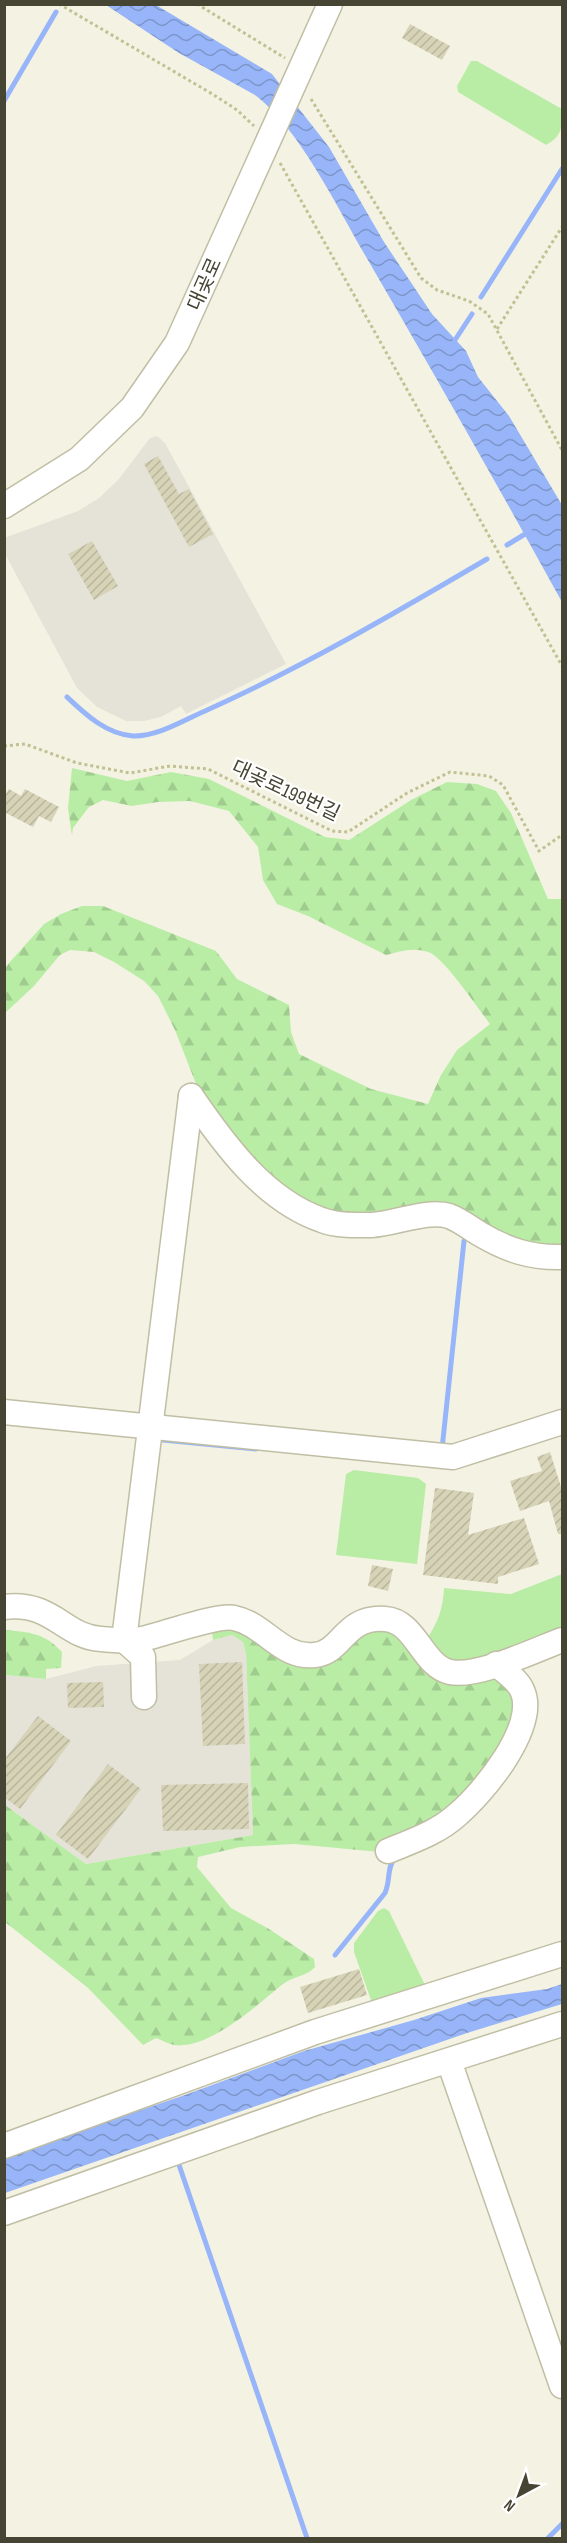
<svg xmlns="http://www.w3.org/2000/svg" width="567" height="2543" viewBox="0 0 567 2543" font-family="'Sofia Sans Condensed','Noto Sans KR',sans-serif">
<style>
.industrial{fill:#e5e3d8}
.forest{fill:url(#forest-firs)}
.garden{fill:#b9eda6}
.water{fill:url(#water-waves)}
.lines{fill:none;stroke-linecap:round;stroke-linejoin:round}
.stream{stroke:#97b5f8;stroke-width:5}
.building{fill:url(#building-hatch)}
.minor-casing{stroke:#c0bea4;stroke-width:27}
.path{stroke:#c3c094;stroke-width:3;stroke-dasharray:3 3;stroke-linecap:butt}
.minor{stroke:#fff;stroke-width:24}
.labels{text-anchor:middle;stroke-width:4.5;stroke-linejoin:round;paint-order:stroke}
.street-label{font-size:20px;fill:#464432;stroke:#fff}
</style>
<defs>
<pattern id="forest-firs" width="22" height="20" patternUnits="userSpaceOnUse" patternTransform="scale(1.5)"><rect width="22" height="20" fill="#b9eda6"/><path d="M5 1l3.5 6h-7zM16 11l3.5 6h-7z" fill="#a0cc8f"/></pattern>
<pattern id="water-waves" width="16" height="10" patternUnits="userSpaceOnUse" patternTransform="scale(1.5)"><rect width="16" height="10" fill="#97b5f8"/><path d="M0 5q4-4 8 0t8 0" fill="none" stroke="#7d95c9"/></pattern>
<pattern id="building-hatch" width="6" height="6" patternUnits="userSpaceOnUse" patternTransform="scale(1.5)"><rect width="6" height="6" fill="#d6d3b7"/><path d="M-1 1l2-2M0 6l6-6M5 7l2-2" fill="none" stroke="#b9b69e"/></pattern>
</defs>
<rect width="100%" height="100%" fill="#f4f3e3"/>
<g class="industrial">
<polygon points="157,436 165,443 286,664 186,714 181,706 161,717 144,721 126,721 97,707 77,688 5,554 4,538 78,511 99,498 118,480 150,438"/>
<polygon points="232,1635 243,1642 246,1654 253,1835 86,1864 5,1805 5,1675 46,1679 96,1666 180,1660 213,1640"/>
</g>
<g class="forest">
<path d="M72,768L127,781L171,772L209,779L325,837L349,840L411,800L447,782L477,784L496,791L511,813L548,899H562V1250L514,1244L453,1209L339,1217L278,1188L217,1118L198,1089L175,1030L158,996L144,981L114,962L94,952L70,950L60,955L33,987L5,1013V969L9,963L44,924L61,914L82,906H103L216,951L237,979L289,1005L291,1032L299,1054L371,1089L428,1104L441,1075L457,1050L490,1024C479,1010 443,956 428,952C413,947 400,951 386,955L308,916L277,904L263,880L258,847L229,811L190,801L158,802L132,806L103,800L89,807L73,828L72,836L68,808Z"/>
<path d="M233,1621L311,1661L371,1622L510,1683L519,1714L458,1815L380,1852L294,1844L240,1847L198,1857L197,1867L231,1908L269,1929L314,1959L315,1967C306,1977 293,1976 283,1984C258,2004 209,2050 174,2045C168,2044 162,2040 156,2038L143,2045L88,1988L5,1922V1805L86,1864L253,1835L246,1654L243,1642L232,1635L213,1640L211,1625Z"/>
<path d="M5,1630C29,1632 45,1633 62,1652L61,1668L46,1669V1679L5,1675Z"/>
</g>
<g class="garden">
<path d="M471,61H477L562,109C563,126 562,137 546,145L458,92L457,86Z"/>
<polygon points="354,1470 418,1478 426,1484 417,1564 336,1555 346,1474"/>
<path d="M562,1574V1636L450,1669L425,1641C438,1624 443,1608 444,1588L511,1594Z"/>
<polygon points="384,1908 389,1911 425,1985 372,2003 354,1952 354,1943 378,1911"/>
</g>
<g class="water">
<path d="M106,5H156L272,74L300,110L329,147L384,242L432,314L466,351L478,377L509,416L562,505V602C498,486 432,370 365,255C337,207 299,128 255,95L179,53Z"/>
<polygon points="562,1984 562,2004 467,2033 5,2193 5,2156 185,2095 304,2051 414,2020 481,1998 547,1989"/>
</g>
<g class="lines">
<g class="stream">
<polyline points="4,101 56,12"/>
<polyline points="481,297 562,169"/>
<polyline points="455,340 472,314"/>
<polyline points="507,545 530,531"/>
<path d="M67,697C85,714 106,734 133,736C157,737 184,720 205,711C303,667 395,613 487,559"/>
<polyline points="163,1440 256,1449"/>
<polyline points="442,1449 464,1241"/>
<path d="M335,1955L385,1893C391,1879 386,1870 395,1857"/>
<polyline points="178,2162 307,2538"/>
<polyline points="548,2538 562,2524"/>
</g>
</g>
<g class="building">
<polygon points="410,24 450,46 442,60 402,38"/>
<polygon points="158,456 179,494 189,489 213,534 189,547 144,464"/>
<polygon points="92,541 118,586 94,600 68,554"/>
<polygon points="9,789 21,796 25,789 59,807 51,822 39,816 33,827 4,812 4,797"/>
<polygon points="550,1452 562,1490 562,1534 558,1534 549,1501 520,1511 510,1481 542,1471 537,1457"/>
<polygon points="435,1488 474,1493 468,1535 524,1518 539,1564 498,1577 498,1584 423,1575"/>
<polygon points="372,1565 393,1569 388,1591 368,1586"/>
<polygon points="242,1662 245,1744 203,1746 199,1664"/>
<polygon points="103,1682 104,1707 68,1708 67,1683"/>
<polygon points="38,1716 71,1741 20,1809 4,1797 4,1760"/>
<polygon points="108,1764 141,1789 88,1859 56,1835"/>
<polygon points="248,1783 249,1829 163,1831 161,1785"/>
<polygon points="359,1969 367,1995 308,2013 300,1987"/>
</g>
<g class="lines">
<defs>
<g id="minor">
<polyline points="4,506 79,459 132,408 177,343 330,4"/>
<path d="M191,1096C224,1144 264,1200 322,1220C337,1226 356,1225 372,1225C394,1224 428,1209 449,1216C460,1220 470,1228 480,1234C507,1250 531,1258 562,1257"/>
<polyline points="4,1412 453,1457 562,1422"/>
<path d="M4,1607C53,1601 64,1637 101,1639C114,1640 129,1642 142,1639C161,1635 218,1614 234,1618C265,1624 281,1659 315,1655C343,1652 344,1616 385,1619C416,1621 422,1666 450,1672C477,1678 535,1650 562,1640"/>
<polyline points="144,1697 143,1657 124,1640 191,1096"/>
<path d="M388,1851C412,1841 437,1833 457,1815C483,1793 539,1726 522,1690C517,1679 504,1671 496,1664"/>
<polyline points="449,2061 562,2386"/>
<polyline points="4,2146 315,2032 562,1954"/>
<polyline points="4,2213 318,2102 562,2024"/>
</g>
</defs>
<use href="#minor" class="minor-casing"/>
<g class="path">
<polyline points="59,4 214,95 237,110 254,126"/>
<polyline points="197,4 285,58"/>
<polyline points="311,99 421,278 437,290 469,301 488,314 562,450"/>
<polyline points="280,163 562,666"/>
<polyline points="497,329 562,227"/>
<polyline points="4,746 25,744 77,763 130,773 170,766 208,769 332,831 348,832 407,793 450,772 489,776 503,785 539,851 562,835"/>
</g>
<use href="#minor" class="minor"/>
</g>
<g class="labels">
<g class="street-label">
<text transform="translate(204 284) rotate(-66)" y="7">대곶로</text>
<text transform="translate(286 790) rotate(25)" y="7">대곶로199번길</text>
</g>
</g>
<rect width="567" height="2543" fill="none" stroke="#464432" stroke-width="12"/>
<g transform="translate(519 2495) rotate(221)" stroke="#ffffff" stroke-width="4.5" paint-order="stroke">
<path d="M0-4.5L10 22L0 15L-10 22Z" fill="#464432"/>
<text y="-9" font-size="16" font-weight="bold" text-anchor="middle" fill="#464432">N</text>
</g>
</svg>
